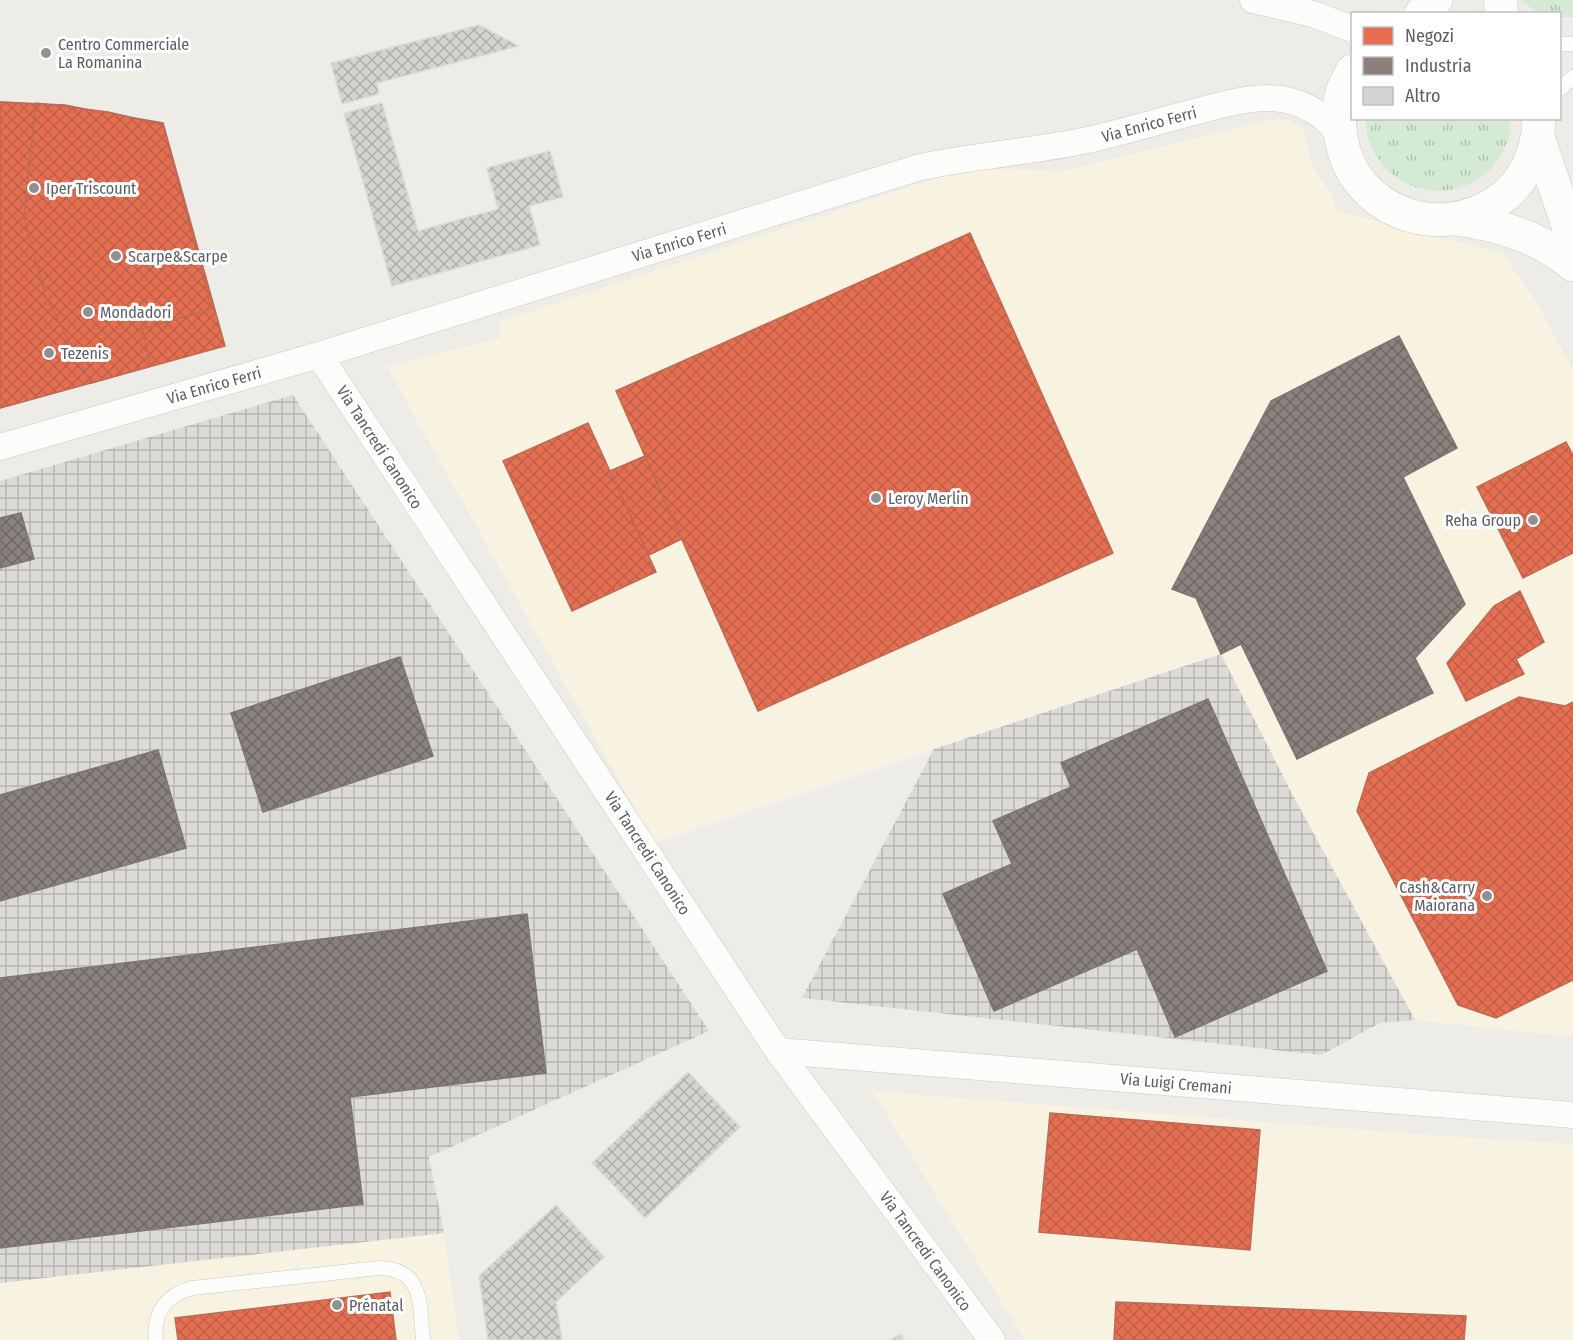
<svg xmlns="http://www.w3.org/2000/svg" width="1573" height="1340" viewBox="0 0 1573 1340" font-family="'Fira Sans Condensed',sans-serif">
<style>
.commercial{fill:#f7f3e0}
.industrial{fill:url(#industrial-grid)}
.grass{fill:url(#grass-tufts)}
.shops{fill:url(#shops-cross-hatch);stroke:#bd6a57;stroke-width:1.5}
.industry{fill:url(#industry-cross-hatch);stroke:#7c7775;stroke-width:1.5}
.building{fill:url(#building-cross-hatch);stroke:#dcdbd6;stroke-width:1.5}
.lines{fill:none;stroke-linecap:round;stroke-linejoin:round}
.lane-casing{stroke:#c9c9c8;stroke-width:15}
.street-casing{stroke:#c9c9c8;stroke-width:27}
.secondary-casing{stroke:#c9cac9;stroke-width:34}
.lane{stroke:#fcfcfb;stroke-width:14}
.street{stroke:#fcfcfb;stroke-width:26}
.secondary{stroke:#fcfcfb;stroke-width:33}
.poi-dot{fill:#8f9193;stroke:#fff;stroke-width:2}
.labels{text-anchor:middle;stroke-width:6;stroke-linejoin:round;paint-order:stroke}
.poi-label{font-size:16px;fill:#5c6066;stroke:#fff;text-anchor:start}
.street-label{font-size:16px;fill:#5c6066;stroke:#fff}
</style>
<defs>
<pattern id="industrial-grid" width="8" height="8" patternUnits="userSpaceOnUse" patternTransform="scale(1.5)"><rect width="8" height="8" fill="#dddbd7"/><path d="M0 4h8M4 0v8" fill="none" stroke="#b6b5b2"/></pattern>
<pattern id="grass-tufts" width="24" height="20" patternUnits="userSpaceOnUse" patternTransform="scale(1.5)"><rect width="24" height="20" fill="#d4ead3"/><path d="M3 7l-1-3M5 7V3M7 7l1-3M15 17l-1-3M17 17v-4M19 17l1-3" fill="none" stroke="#afc1af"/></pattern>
<pattern id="shops-cross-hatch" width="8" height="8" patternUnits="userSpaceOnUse" patternTransform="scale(1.5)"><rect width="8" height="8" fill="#e76f51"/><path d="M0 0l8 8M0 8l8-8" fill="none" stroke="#be5f47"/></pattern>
<pattern id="industry-cross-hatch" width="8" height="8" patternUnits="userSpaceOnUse" patternTransform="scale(1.5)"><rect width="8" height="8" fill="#8a817c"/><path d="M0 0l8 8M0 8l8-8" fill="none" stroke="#6e6865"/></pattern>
<pattern id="building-cross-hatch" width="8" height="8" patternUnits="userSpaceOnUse" patternTransform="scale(1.5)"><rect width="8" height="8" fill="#d4d3d0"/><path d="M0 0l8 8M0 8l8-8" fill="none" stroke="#afafad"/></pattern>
</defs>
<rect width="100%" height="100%" fill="#edece7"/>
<g class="commercial">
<polygon points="1271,120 1289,120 1304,131 1312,166 1330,192 1337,211 1502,253 1533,297 1573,369 1573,1037 1415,1020 1290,790 1221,654 654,843 387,367 500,338 499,322 967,168 1063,171"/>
<polygon points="872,1091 1442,1136 1573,1144 1573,1340 1025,1340"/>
<polygon points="444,1233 459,1340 0,1340 0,1283"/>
</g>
<g class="industrial">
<polygon points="293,395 709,1031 429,1157 444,1233 0,1283 0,481"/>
<polygon points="1221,654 1290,790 1415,1020 1380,1023 1321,1055 802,998 934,749"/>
</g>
<g class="grass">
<polygon points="1520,0 1573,0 1573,17 1560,17 1560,14 1537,12"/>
<path d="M1366,119L1510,118C1512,132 1506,147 1499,158C1471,201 1406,202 1378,158C1370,147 1365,132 1366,119Z"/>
</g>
<g class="shops">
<polygon points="0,102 65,105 163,125 212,309 142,329 151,366 0,408"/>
<polygon points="0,102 65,106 163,123 225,346 0,408"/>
<polygon points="36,103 108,112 163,125 212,309 142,329 151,366 91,383 45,295 24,217"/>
<polygon points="970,233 1113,553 758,711 616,391"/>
<polygon points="588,423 656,572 572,611 503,461"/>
<polygon points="1566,442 1573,455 1573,553 1523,578 1477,487"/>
<polygon points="645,456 682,539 649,555 610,471"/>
<polygon points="1520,591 1544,642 1516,659 1524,674 1466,701 1447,663 1494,606"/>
<polygon points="1519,697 1565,706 1573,702 1573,980 1496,1018 1458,1005 1357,811 1369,773"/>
<polygon points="1050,1113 1260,1130 1250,1250 1039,1232"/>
<polygon points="390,1292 396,1340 178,1340 175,1318"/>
<polygon points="1116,1302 1466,1316 1464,1340 1114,1340"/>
</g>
<g class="industry">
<polygon points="1399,336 1457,448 1403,477 1465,604 1415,658 1433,693 1297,759 1241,644 1221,654 1196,598 1172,589 1271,401"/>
<polygon points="21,513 34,559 0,568 0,518"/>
<polygon points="400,657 433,756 263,812 231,713"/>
<polygon points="1208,699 1327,971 1175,1037 1137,949 994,1011 943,894 1012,864 993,821 1071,787 1061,763"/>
<polygon points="158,750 186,848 0,901 0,795"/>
<polygon points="527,914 546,1073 350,1097 363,1204 0,1248 0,978"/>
</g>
<g class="building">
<polygon points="479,25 519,46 377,83 379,94 342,104 331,63"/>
<polygon points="382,103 418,231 498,209 487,168 550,151 563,197 529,206 540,245 392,286 344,113"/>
<polygon points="688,1072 740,1127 645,1218 592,1163"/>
<polygon points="556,1205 604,1257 556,1302 562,1340 488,1340 479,1276"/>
<polygon points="901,1334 904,1340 890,1340"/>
</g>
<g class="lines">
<defs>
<g id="lane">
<polyline points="1560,44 1573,44"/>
<polyline points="1560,89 1573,77"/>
<path d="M156,1340C153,1312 165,1296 192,1288L379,1268C425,1269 419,1305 423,1340"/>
</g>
<g id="street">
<polyline points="1253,0 1313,14 1352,29"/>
<polyline points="319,355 778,1051 992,1340"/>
<path d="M0,447L319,355L917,168C975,155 1034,152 1092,139C1126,131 1160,121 1194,112C1218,106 1244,98 1270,98C1299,99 1333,115 1342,144"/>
<polyline points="778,1051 1573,1115"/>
</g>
<g id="secondary">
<polyline points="1500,0 1502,14"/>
<polyline points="1421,14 1436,0"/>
<path d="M1352,71C1349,78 1345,85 1342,92C1338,106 1339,123 1341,138C1353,211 1438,243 1498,201C1526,181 1538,152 1539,118"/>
<polyline points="1539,140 1573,240"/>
<path d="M1457,219C1502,226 1537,236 1573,265"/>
</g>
</defs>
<use href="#lane" class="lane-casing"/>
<use href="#street" class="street-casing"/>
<use href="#secondary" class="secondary-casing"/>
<use href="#lane" class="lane"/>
<use href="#street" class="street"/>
<use href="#secondary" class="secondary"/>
</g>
<g class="poi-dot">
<circle cx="46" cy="53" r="6"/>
<circle cx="34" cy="188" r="6"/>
<circle cx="116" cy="256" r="6"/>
<circle cx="88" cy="312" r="6"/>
<circle cx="49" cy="353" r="6"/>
<circle cx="876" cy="498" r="6"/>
<circle cx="1533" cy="520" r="6"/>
<circle cx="1487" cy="896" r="6"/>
<circle cx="337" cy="1305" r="6"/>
</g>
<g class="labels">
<g class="poi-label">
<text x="58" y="50">Centro Commerciale<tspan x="58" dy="18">La Romanina</tspan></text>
<text x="46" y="194">Iper Triscount</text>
<text x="128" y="262">Scarpe&amp;Scarpe</text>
<text x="100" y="318">Mondadori</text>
<text x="61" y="359">Tezenis</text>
<text x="888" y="504">Leroy Merlin</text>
<text x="1521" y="526" text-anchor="end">Reha Group</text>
<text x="1475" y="893" text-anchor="end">Cash&amp;Carry<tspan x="1475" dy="18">Maiorana</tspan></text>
<text x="349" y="1311">Prénatal</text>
</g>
<g class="street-label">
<text transform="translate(1149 124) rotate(-15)" y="6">Via Enrico Ferri</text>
<text transform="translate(679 242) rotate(-17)" y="6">Via Enrico Ferri</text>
<text transform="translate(214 385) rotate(-16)" y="6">Via Enrico Ferri</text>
<text transform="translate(380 447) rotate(57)" y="6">Via Tancredi Canonico</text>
<text transform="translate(648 853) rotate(57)" y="6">Via Tancredi Canonico</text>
<text transform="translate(1176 1083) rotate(5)" y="6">Via Luigi Cremani</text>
<text transform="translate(926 1251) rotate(54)" y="6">Via Tancredi Canonico</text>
</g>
</g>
<rect x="1351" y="12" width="210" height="108" fill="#ffffff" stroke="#bebfc2" stroke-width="1.5"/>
<rect x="1363" y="27" width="30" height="18" fill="#e76f51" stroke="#bebfc2" stroke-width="1.5"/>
<text x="1405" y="42" font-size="18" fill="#5c6066">Negozi</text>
<rect x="1363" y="57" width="30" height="18" fill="#8a817c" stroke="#bebfc2" stroke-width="1.5"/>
<text x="1405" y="72" font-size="18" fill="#5c6066">Industria</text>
<rect x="1363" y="87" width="30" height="18" fill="#d4d3d0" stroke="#bebfc2" stroke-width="1.5"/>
<text x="1405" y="102" font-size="18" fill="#5c6066">Altro</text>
</svg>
